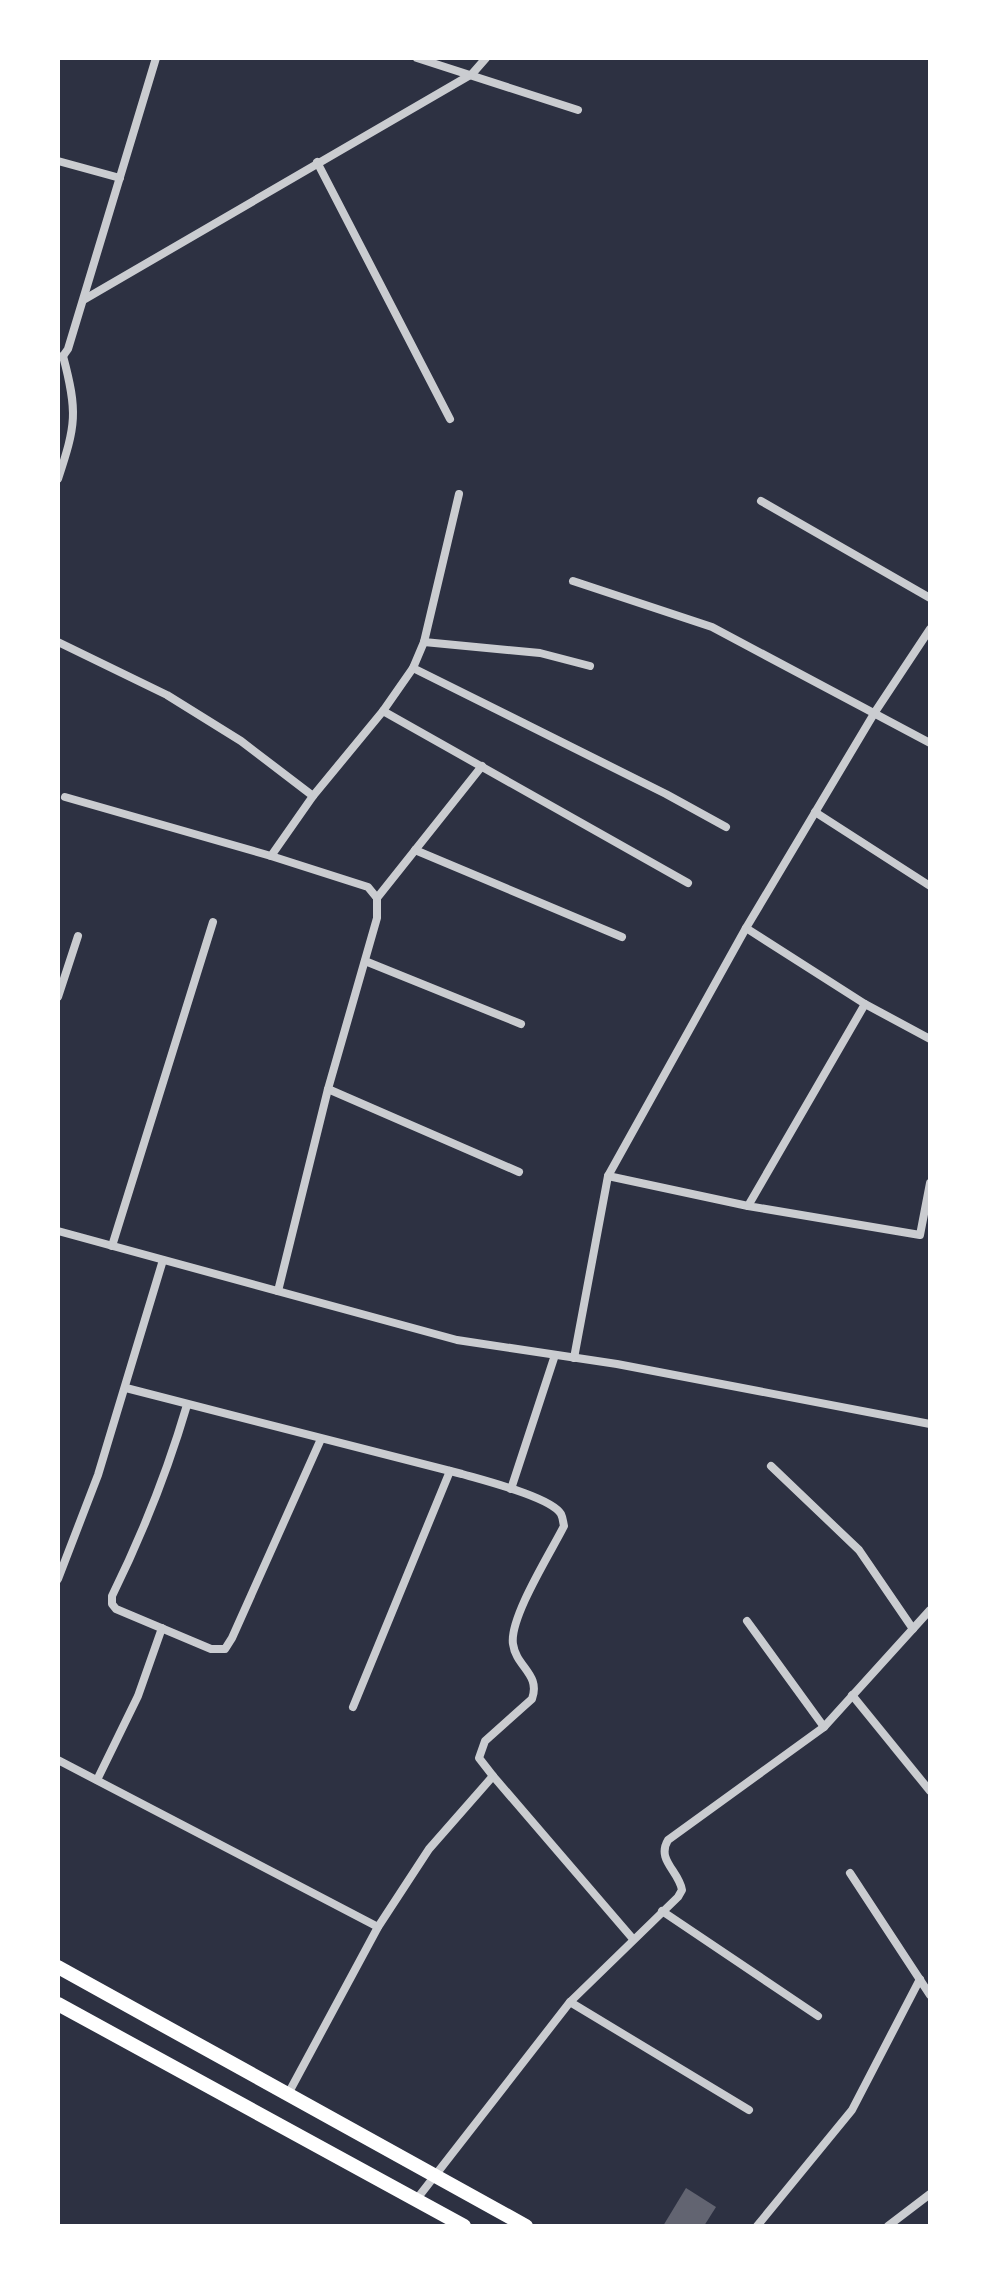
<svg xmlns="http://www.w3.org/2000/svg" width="988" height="2284" viewBox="0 0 988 2284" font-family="Spectral,serif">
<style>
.building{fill:#626471}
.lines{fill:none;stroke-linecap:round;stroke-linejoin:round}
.minor{stroke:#caccd0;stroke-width:8}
.secondary{stroke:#fff;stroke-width:14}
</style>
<rect width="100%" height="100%" fill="#2d3142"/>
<polygon class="building" points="686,2188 716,2207 704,2226 663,2226"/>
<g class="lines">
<g class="minor">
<polyline points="417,58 578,110"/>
<polyline points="58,161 120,178"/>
<polyline points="317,162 450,419"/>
<polyline points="85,299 472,74 486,58"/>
<polyline points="58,357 63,356 68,349 156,58"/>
<path d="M58,479C76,425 78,412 63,356"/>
<polyline points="761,501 930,598"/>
<polyline points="573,581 712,627 930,743"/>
<polyline points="58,642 167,695 241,741 313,796 271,856 65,797"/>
<polyline points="424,642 540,653 590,666"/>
<polyline points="413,668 666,794 726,827"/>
<polyline points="383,711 688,883"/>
<polyline points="313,796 383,711 413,668 424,642 459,494"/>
<polyline points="815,812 930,886"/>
<polyline points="415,850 622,937"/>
<polyline points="271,856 368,887 377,898 377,918 328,1089 278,1291"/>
<polyline points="377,898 482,766"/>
<polyline points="746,928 865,1004"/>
<polyline points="365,961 521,1024"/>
<polyline points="58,997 78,936"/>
<polyline points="930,1039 865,1004 748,1206 920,1235 930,1183"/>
<polyline points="328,1089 519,1172"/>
<polyline points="608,1176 748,1206"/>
<polyline points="58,1231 457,1340 617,1364 930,1424"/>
<polyline points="112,1246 213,922"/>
<polyline points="574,1358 608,1176 746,928 875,712 930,629"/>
<path d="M126,1388L462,1474C482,1480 551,1497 561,1514C563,1518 563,1522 564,1526C551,1552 509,1618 513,1644C516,1667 541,1674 532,1699L485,1741L479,1758L493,1776"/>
<path d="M187,1405C167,1473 143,1533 112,1596V1604L116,1609L211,1649H225L232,1638L321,1439"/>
<polyline points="771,1466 859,1550 913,1629"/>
<polyline points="511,1489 555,1355"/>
<polyline points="58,1579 98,1475 163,1260"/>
<polyline points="747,1621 824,1727"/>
<polyline points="852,1695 930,1791"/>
<polyline points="353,1707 450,1471"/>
<polyline points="58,1760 378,1927"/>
<polyline points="97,1780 138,1696 162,1628"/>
<polyline points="850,1873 930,1995"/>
<polyline points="662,1911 818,2016"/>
<polyline points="570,2002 749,2110"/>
<polyline points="288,2094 378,1927 429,1849 493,1776 633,1939"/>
<path d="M416,2200L570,2002L678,1897L682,1890C679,1871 656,1860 668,1840L824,1727L930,1610"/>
<polyline points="757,2226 852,2110 920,1979"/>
<polyline points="888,2226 930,2194"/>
</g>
<g class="secondary">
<polyline points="58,1967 526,2226"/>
<polyline points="58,2004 464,2226"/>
</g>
</g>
<rect width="988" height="2284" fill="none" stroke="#ffffff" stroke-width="120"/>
</svg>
